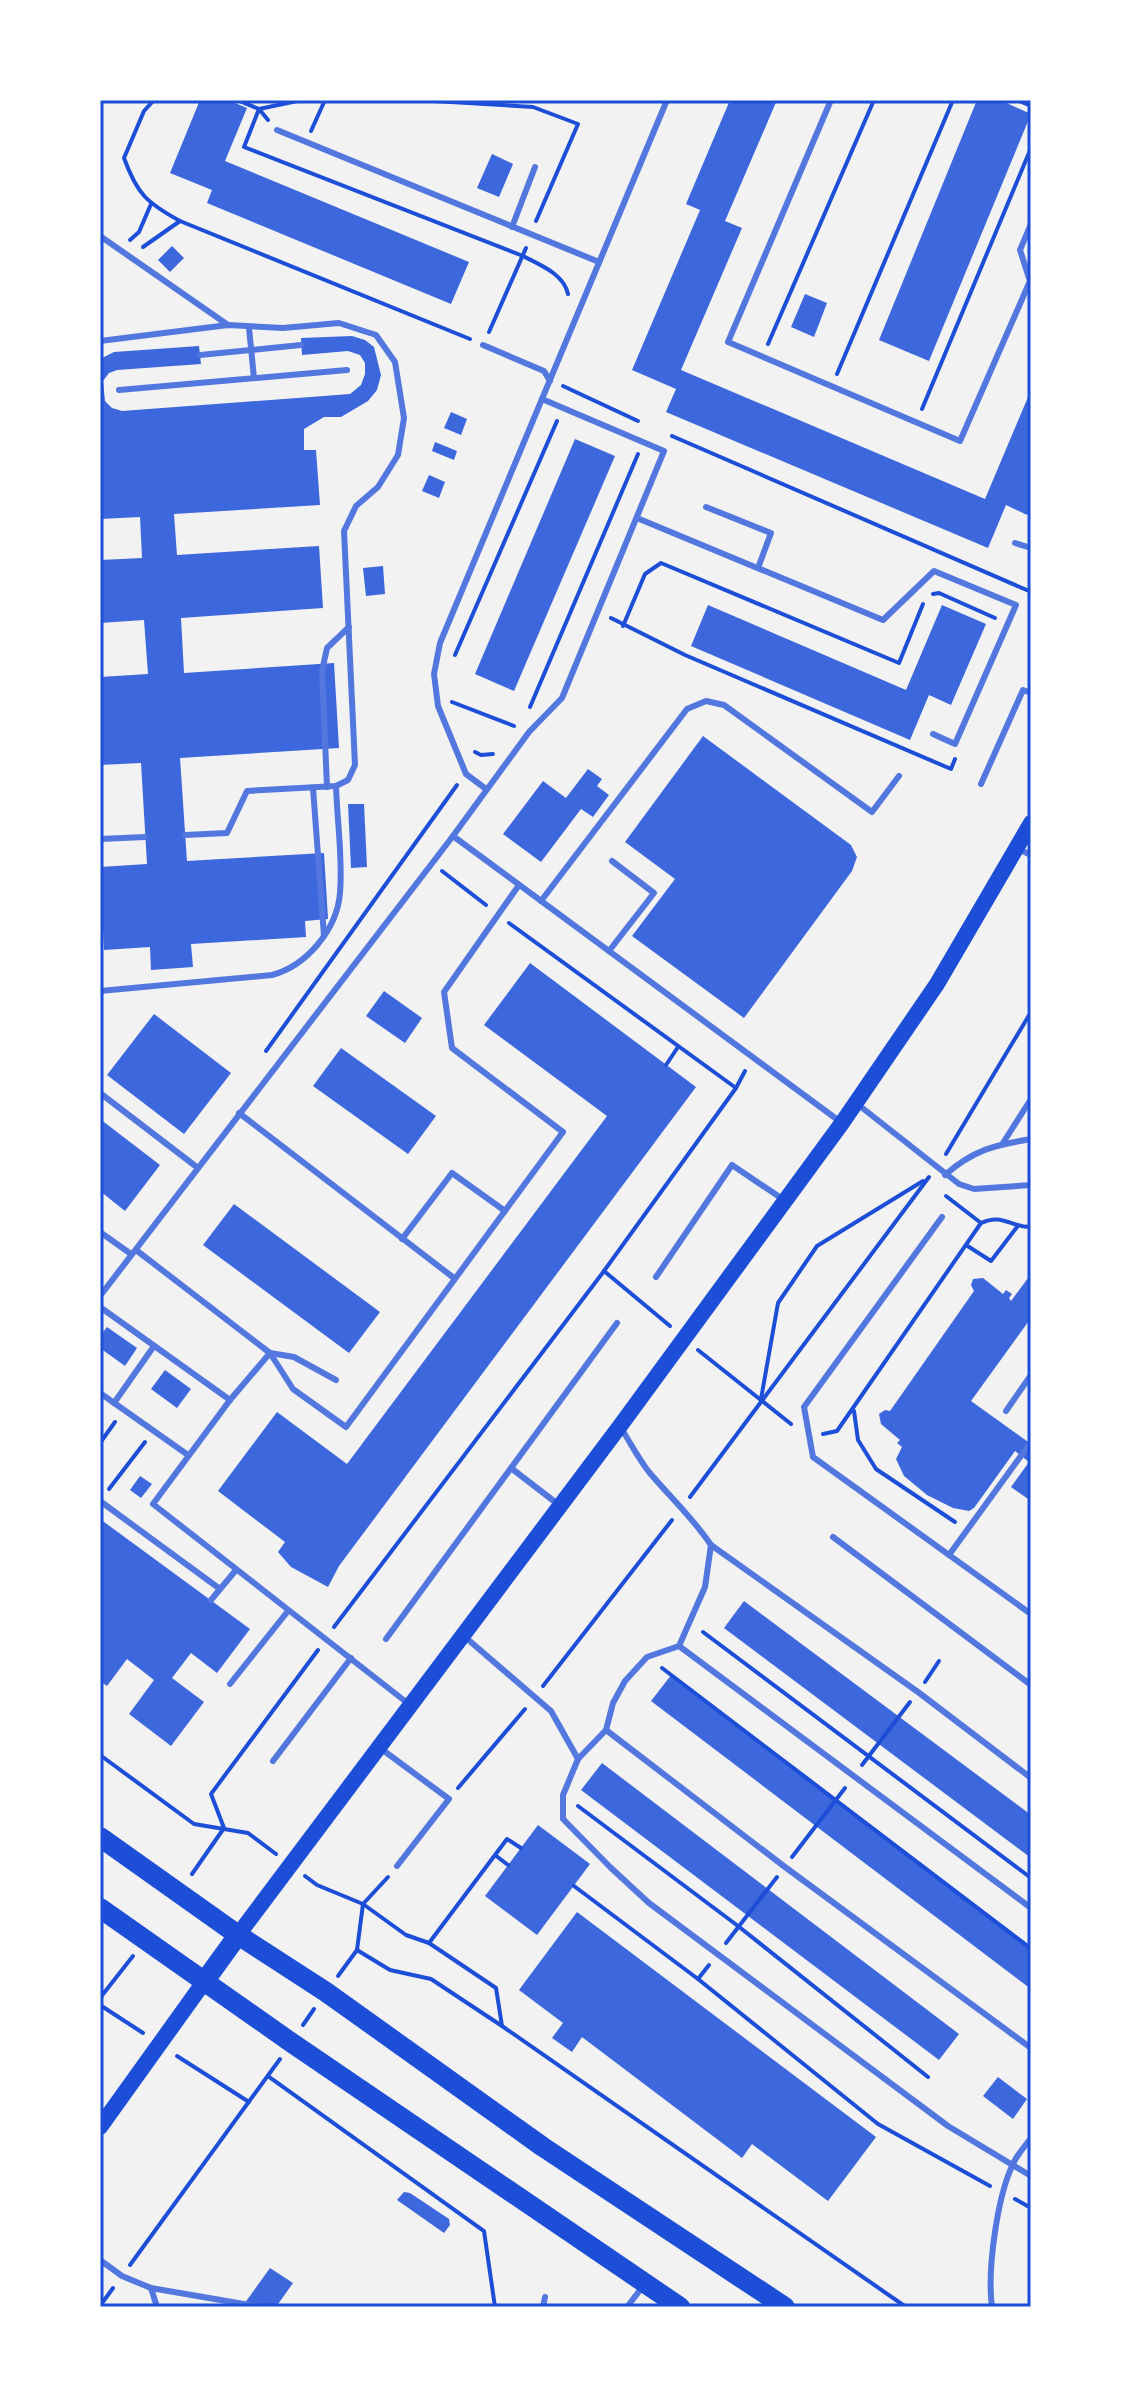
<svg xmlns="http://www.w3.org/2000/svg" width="1131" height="2407" viewBox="0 0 1131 2407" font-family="'Roboto Condensed',sans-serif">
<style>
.building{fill:#3d67dc}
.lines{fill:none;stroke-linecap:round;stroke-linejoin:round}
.path{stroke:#1d4ed8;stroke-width:4}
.service{stroke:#5277de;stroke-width:6}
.secondary{stroke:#1d4ed8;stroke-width:16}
.primary{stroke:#1d4ed8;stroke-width:20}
.neatline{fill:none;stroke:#1d4ed8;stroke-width:3}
</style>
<rect width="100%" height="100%" fill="#f2f2f2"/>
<g class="building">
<polygon points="200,100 228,100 247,108 225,161 469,262 451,304 207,203 212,190 170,173"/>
<polygon points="730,100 777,100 725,221 742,228 681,370 985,499 1031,390 1031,506 1027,515 1006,505 988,548 666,412 676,389 632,370 700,210 686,204"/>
<polygon points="977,100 1000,100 1031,114 929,361 879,340"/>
<polygon points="492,154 513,164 499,197 477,188"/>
<polygon points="172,246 184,258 170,272 158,260"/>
<polygon points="805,294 827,303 814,337 791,327"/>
<polygon points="352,336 365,340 374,347 381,375 377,390 368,401 341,417 324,417 304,429 304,450 316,450 320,505 174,514 177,555 319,546 323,608 181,618 184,673 334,663 339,748 180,758 187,861 324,853 328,919 305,921 306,937 191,944 193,967 151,970 150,947 104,950 100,867 147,864 141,763 100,765 100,677 148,674 144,620 100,623 100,560 142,558 140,517 100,519 100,359 114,352 199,346 201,364 117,370 109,373 103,381 105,401 112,408 122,411 350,394 361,385 365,374 365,363 360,355 348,351 302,355 301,338"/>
<polygon points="451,412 467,419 461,435 444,428"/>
<polygon points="575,439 615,456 514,691 475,674"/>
<polygon points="435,442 457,451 454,460 432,451"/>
<polygon points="429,475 445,482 439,498 422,491"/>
<polygon points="383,566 385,594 366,596 363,568"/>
<polygon points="708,605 906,690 942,605 986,624 951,705 929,695 910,740 691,646"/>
<polygon points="703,736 851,845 857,857 852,871 744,1018 632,936 675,879 625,842"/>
<polygon points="588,769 602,779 597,786 609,795 593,817 581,809 541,862 503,834 543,781 566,798"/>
<polygon points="348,804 364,804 367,867 351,868"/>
<polygon points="530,963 696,1087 339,1566 328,1587 291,1567 278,1552 285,1542 218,1491 277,1412 347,1464 607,1116 484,1025"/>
<polygon points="384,991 422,1018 405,1043 366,1016"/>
<polygon points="154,1014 231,1073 184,1134 107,1075"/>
<polygon points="341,1048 436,1116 408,1154 313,1086"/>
<polygon points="100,1119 160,1165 125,1211 100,1191"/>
<polygon points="234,1204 380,1312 349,1353 203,1245"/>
<polygon points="1031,1274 1031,1318 971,1401 1031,1444 1031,1501 1011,1487 1029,1462 1015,1451 974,1508 969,1511 953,1508 927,1495 904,1476 896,1459 902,1447 897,1443 900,1440 881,1424 879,1414 885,1410 890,1411 974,1291 971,1285 973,1279 983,1278 1003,1294 1006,1290 1012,1294 1009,1298 1011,1301"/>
<polygon points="107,1327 137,1348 125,1366 100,1348 100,1336"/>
<polygon points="165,1370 191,1389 177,1408 151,1389"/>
<polygon points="140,1476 152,1484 141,1498 130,1490"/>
<polygon points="100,1519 250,1629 217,1673 191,1653 172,1678 204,1702 171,1746 129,1714 154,1680 127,1659 107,1686 100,1681"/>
<polygon points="744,1601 1031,1815 1031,1858 724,1628"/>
<polygon points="672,1674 1031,1946 1031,1989 651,1701"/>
<polygon points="602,1763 959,2034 939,2060 581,1790"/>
<polygon points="538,1825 590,1864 537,1935 485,1896"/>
<polygon points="577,1912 876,2137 828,2201 752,2144 742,2158 582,2037 572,2052 552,2038 563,2023 519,1990"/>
<polygon points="998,2077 1027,2099 1013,2119 983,2096"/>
<polygon points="404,2192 410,2193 449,2219 450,2225 444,2233 397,2200"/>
<polygon points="270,2268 293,2283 276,2307 242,2307"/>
</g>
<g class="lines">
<g class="path">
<path d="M154,100L144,111L124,158C137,194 147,203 180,221L470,339"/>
<polyline points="237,100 259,109 268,120"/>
<polyline points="417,100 533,107 578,124 536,221"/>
<polyline points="1017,100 1031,106"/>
<path d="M259,109L244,147L523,256C540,265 564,274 568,294"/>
<polyline points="259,109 302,100"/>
<polyline points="311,131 325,100"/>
<polyline points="130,240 139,232 151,204"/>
<polyline points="143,247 180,221"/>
<polyline points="489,332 526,248"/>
<polyline points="768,344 874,100"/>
<polyline points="837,374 953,100"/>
<polyline points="563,386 638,421"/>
<polyline points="922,409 1031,148"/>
<polyline points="672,436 1029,591"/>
<polyline points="933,594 939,593 995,618"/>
<polyline points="611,618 685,655 951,769 955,759"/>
<polyline points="623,626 645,574 661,563 899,663 923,604"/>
<polyline points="455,655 557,421"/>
<polyline points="452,702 514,726"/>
<polyline points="530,707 638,454"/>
<polyline points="475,752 481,755 493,754"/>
<polyline points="442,871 486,905"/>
<polyline points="509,923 736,1088"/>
<polyline points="266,1051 457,785"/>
<polyline points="666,1065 678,1047"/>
<polyline points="946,1154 1031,1012"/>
<polyline points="946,1196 981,1223"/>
<polyline points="966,1245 991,1261 1017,1227"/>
<polyline points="604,1271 670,1326"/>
<polyline points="698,1350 791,1424"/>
<polyline points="761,1399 778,1303 817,1246 923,1181"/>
<polyline points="854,1411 858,1440 876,1469 955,1522"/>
<path d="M823,1434L837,1431L981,1223C1003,1213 1009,1227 1031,1227"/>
<polyline points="100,1443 115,1422"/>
<polyline points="109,1489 145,1442"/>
<polyline points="690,1497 929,1177"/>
<polyline points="334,1627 604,1271 736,1088 745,1071"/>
<polyline points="703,1632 1031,1878"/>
<polyline points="662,1668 1031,1949"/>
<polyline points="925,1682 939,1661"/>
<polyline points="543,1686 672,1520"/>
<polyline points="100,1755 194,1824 248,1833 276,1854"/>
<polyline points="862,1765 910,1702"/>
<polyline points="458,1788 525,1709"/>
<polyline points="578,1806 738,1926 928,2077"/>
<polyline points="495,1855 508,1865"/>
<polyline points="792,1857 845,1788"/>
<polyline points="192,1874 224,1828 211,1794 318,1650"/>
<polyline points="305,1876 317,1885 363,1904 406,1935 429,1943 496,1988 502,2026 906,2307"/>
<polyline points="574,1886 698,1979 878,2124 990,2186"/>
<polyline points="429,1943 507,1839 521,1848"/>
<polyline points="726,1943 777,1877"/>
<polyline points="357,1950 390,1970 431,1979 502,2026"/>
<polyline points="338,1976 357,1950 363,1904 388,1877"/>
<polyline points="698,1979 709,1965"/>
<polyline points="100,1998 133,1956"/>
<polyline points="100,2005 143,2033"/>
<polyline points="303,2025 314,2009"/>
<polyline points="177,2056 249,2102"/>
<polyline points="268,2076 484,2231 495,2307"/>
<polyline points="1015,2199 1031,2208"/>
<polyline points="130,2265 280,2059"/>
<polyline points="100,2306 113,2288"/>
</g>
<g class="service">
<polyline points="831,100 728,342 960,441 1030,281 1020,250 1031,224"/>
<polyline points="277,130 599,262"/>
<polyline points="512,227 535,167"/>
<polyline points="100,236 228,325"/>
<polyline points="249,328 254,378"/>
<polyline points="100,341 228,325 283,328 339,323 376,335 395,362 404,418 398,455 378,487 356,506 344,531 355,765 348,780 336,786 247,791 227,833 185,835"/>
<polyline points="483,345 544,371 550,381"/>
<polyline points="200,355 301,345"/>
<polyline points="119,390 347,370"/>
<polyline points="706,507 771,533 758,568"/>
<polyline points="637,518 883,620 934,571 1016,605 955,744 933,734"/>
<polyline points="1015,543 1031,548"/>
<polyline points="981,784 1023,690 1031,693"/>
<polyline points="327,787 322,671 327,648 349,627"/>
<polyline points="313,788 324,936"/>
<polyline points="486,789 466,774 438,706 434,674 440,643 667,100"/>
<polyline points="453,836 842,1123"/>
<polyline points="100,839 145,837"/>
<polyline points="1018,849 1031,855"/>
<polyline points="541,901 687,709 706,701 724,705 872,812 899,776"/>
<polyline points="609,951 654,893 612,861"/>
<path d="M100,991L272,975C306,966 337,930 340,893C343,858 337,821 336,786"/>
<polyline points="100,1093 198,1168"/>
<polyline points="856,1103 959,1184 974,1189 1031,1185"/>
<polyline points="239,1113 454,1278"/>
<polyline points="1003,1143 1031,1099"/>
<path d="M945,1175C973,1150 995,1145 1031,1139"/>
<polyline points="942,1217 804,1407 813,1457 1031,1614"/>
<polyline points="100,1232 131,1254"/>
<polyline points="402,1239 452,1173 505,1211"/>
<polyline points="136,1250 270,1353 293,1389 346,1427 563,1132 452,1048 444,992 519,885"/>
<polyline points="656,1277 732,1165 784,1200"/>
<polyline points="100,1296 453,836 529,732 562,698 664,451 542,399"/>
<polyline points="100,1307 230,1400"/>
<polyline points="270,1353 230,1400 153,1504 410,1705"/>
<polyline points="270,1353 294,1357 336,1380"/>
<polyline points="100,1393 188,1455"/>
<polyline points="114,1403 154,1346"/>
<polyline points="1006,1411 1031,1375"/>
<path d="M621,1428C630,1442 638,1458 649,1472C670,1497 693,1518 711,1545L918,1692L1031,1778"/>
<polyline points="511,1468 559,1505"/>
<polyline points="100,1501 220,1589"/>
<polyline points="833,1537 1031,1685"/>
<polyline points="711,1545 705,1587 679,1646 647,1657 625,1681 613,1703 606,1730 578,1759 563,1795 563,1819 610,1867 649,1903 948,2126 1031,2176"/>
<polyline points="949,1555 1031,1442"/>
<polyline points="211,1600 236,1570"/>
<polyline points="465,1637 551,1711 578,1759"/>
<polyline points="386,1639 617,1323"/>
<polyline points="679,1646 1031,1908"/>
<polyline points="230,1684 288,1611"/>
<polyline points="606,1730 785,1867 1031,2048"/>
<polyline points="380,1748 449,1799 397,1866"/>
<polyline points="273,1761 351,1658"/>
<polyline points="100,2260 122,2276 151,2288 261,2307"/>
<polyline points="151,2288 157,2307"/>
<polyline points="543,2307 545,2297"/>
<polyline points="627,2307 644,2285"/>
<path d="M992,2307C987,2271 997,2197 1013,2164C1017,2155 1025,2146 1031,2138"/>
</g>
<g class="secondary">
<polyline points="238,1935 620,1426 842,1123 937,984 1031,823"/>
<polyline points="100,2127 204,1982"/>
</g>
<g class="primary">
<polyline points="100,1837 238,1935 326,1992 543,2147 785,2307"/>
<polyline points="100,1908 292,2043 680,2307"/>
<polyline points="204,1982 238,1935"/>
</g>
</g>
<rect width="1131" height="2407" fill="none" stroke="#ffffff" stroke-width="204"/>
<rect x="102" y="102" width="927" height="2203" class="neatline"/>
</svg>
